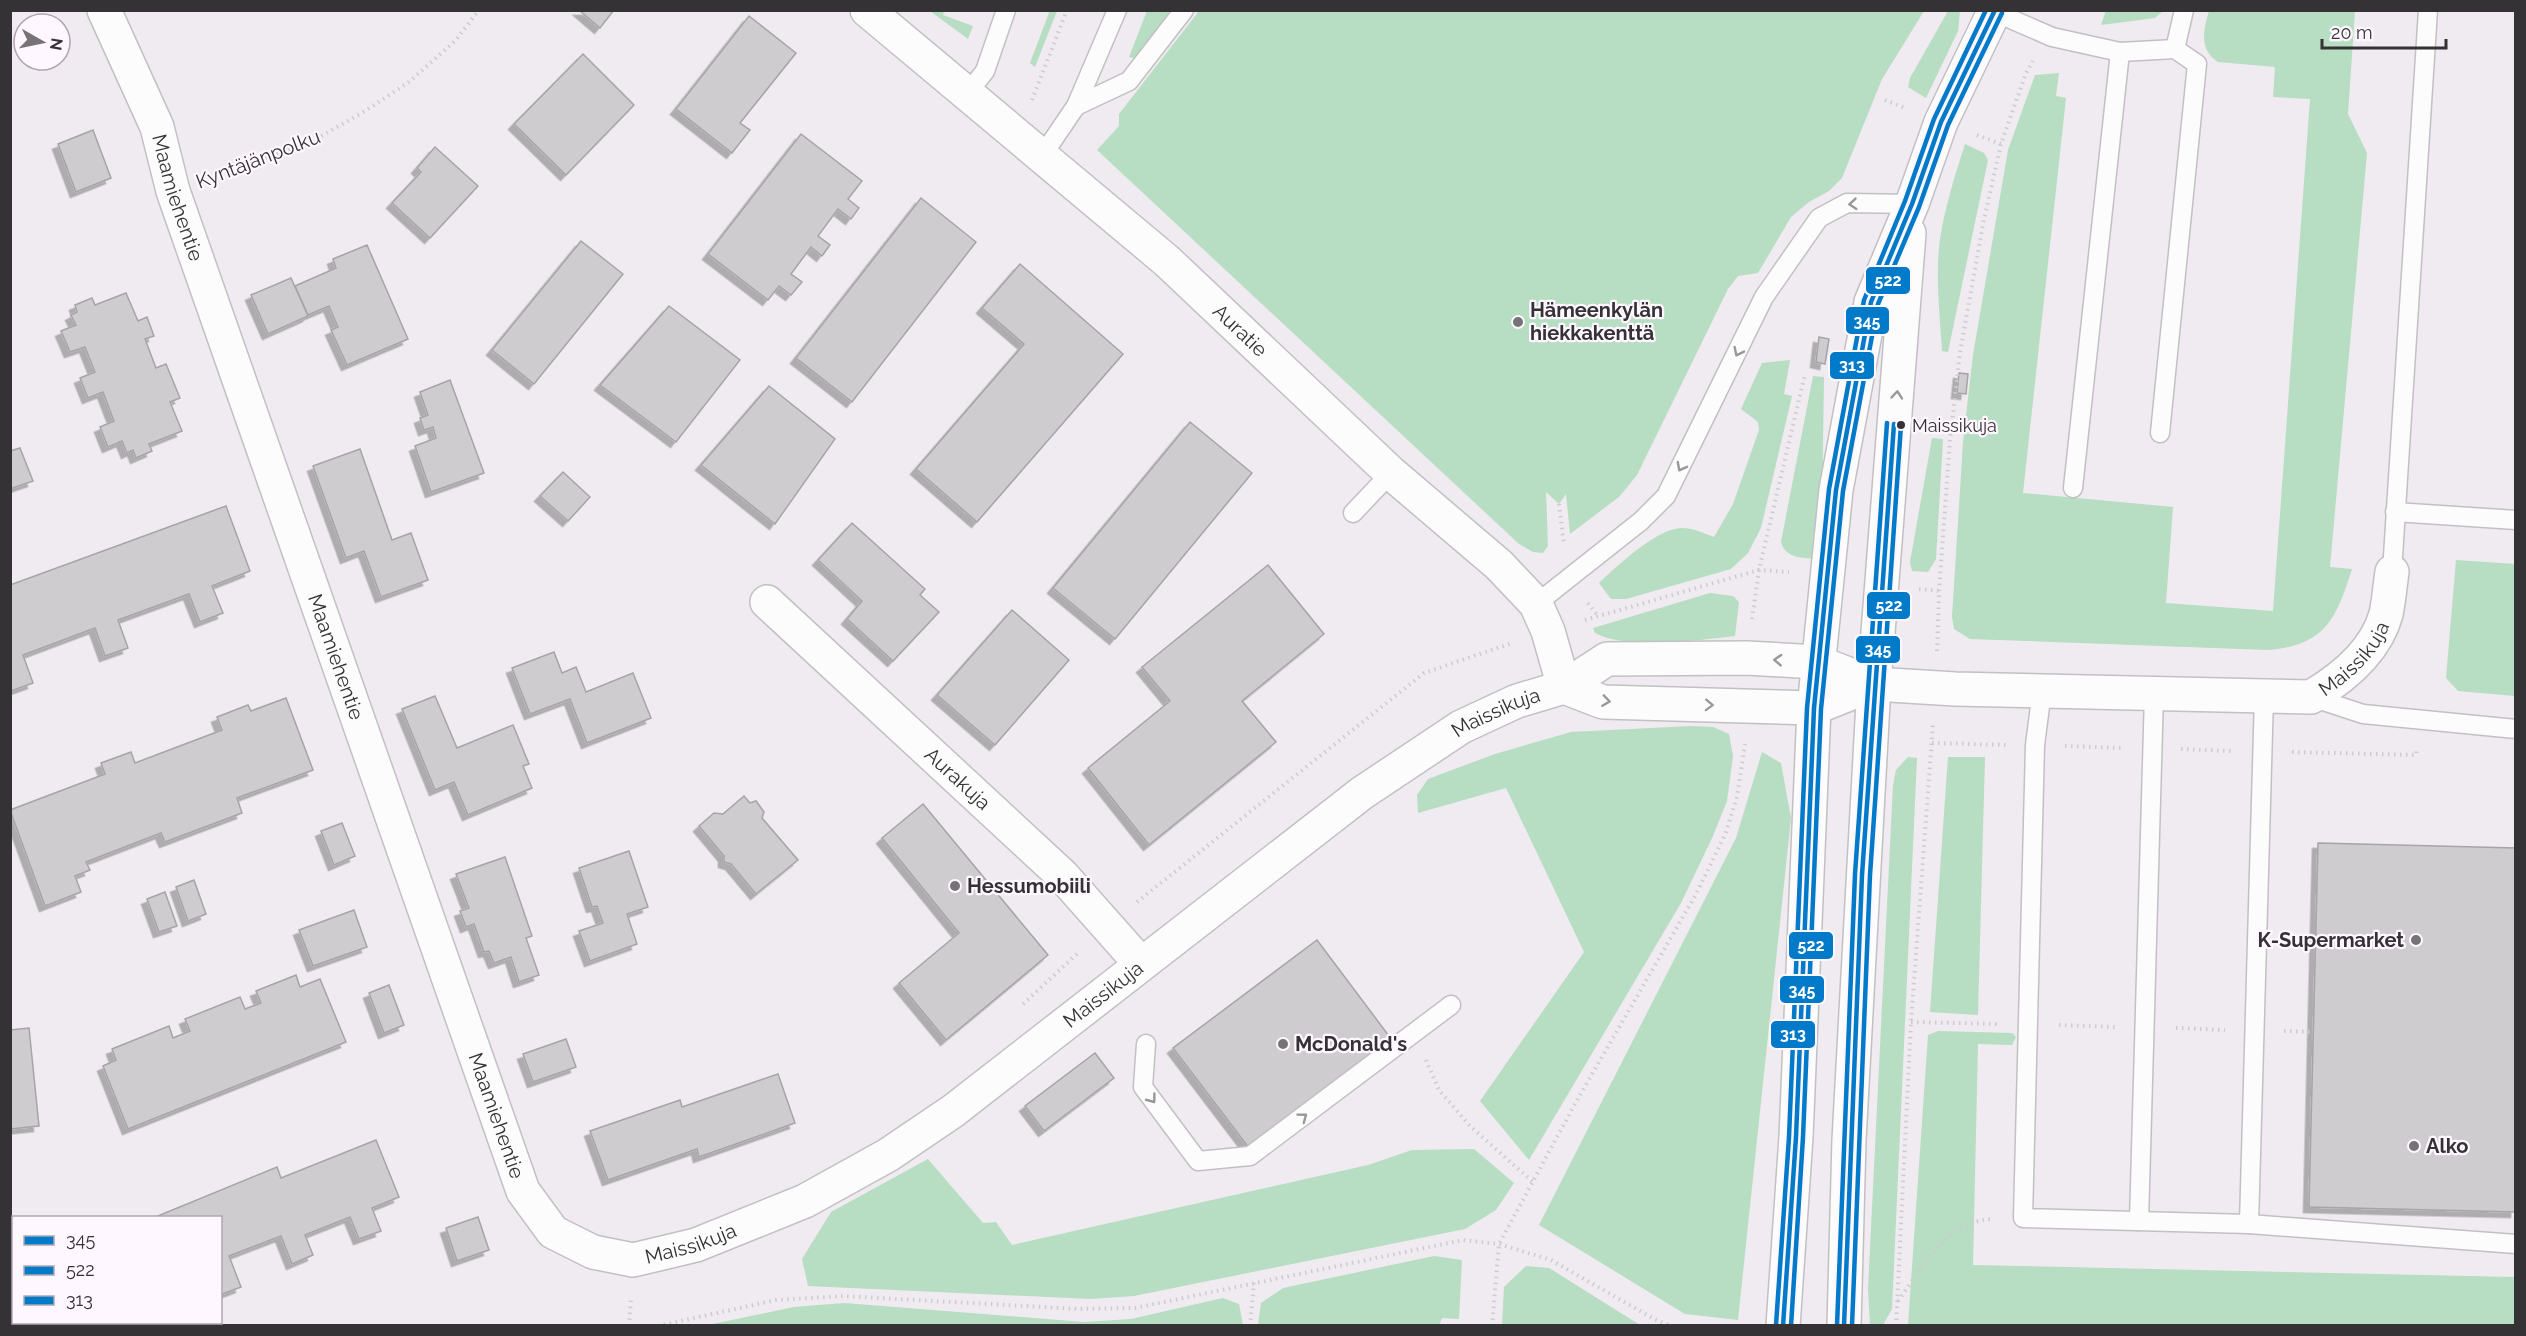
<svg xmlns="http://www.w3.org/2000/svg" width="2526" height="1336" viewBox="0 0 2526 1336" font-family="Raleway,sans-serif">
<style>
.green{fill:#b7ddc2}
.building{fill:#cfccd0;stroke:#a7a4a8;stroke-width:1.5;filter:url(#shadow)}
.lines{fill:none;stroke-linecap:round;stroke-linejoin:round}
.service-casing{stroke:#c2c0c3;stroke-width:21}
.minor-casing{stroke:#c2c0c3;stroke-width:36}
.tertiary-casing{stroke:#c2c0c3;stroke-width:36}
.path{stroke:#cdcccd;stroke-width:4;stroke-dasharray:1.5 4.5;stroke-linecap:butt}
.service{stroke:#fdfcfd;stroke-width:18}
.minor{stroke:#fdfcfd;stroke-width:33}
.tertiary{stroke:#fdfcfd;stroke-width:33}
.bus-1-casing{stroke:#fef7ff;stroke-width:9}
.bus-2-casing{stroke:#fef7ff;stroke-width:9}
.bus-3-casing{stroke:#fef7ff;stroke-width:9}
.bus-1{stroke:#007ac9;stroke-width:4.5}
.bus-2{stroke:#007ac9;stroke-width:4.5}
.bus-3{stroke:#007ac9;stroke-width:4.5}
.oneway{stroke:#999799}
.poi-dot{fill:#767376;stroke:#fef7ff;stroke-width:2}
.bus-dot{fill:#353235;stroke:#fef7ff;stroke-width:2}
.labels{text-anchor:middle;stroke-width:4.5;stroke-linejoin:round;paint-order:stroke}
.bus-label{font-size:18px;fill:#353235;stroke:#fef7ff;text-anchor:start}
.street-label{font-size:20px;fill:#353235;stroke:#fef7ff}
.poi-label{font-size:20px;font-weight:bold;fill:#353235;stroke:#fef7ff;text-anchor:start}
.line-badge{stroke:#fef7ff;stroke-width:2}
.badge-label{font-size:16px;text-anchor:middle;font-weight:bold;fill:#fff}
</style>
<defs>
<filter id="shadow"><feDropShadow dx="-5.5" dy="5.5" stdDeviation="0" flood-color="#0004"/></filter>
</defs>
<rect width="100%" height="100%" fill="#efebf0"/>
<g class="green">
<polygon points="1050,10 1057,11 1035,67 1030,63"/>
<polygon points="2106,10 2163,10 2163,11 2155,18 2101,25"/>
<polygon points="930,11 944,11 943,15 973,26 968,39"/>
<polygon points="1147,11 1176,11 1138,59 1129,57"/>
<polygon points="1199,11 1199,10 1924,11 1882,79 1842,178 1829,191 1809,202 1791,217 1758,273 1738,276 1728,289 1637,475 1619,497 1570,534 1566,494 1559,504 1546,492 1548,546 1543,553 1533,552 1519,544 1097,150 1119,126 1119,114"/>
<polygon points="1948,11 1960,11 1958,31 1926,98 1908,87 1910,78"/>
<path d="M2209,11H2355L2348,114L2367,153L2330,567L2352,569C2336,619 2326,645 2268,650L1970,639L1954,629L1952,617L1963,442L1973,355L2008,150L2035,75L2059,73L2056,96L2066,98L2023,493L2173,507L2166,603L2273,611L2310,99L2273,97L2275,67L2218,62C2199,49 2203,31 2209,11Z"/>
<path d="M1965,144L1984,153L1988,160L1948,352L1942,351C1940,315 1935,276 1940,239C1945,207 1955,175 1965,144Z"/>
<path d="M1790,360L1784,394L1792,396L1761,528L1748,553L1731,569L1626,599H1611L1599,583C1617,566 1657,528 1682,528C1693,528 1704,533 1714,537L1733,504L1759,430L1758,422L1741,409L1762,363Z"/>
<path d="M1813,376L1824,377L1822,517L1816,559C1801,557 1786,559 1781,542Z"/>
<polygon points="1932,438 1943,439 1936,559 1928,572 1912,571 1910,562"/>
<polygon points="2456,560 2515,564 2515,696 2458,691 2446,678"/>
<path d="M1710,593L1733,596L1739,602L1735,636C1701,640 1625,650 1595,633L1593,628Z"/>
<polygon points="1691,726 1713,727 1729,734 1733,756 1727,801 1713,836 1681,903 1529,1160 1480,1101 1584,952 1506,788 1418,813 1417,795 1428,779 1495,754 1571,732"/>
<polygon points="1762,752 1781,763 1791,818 1738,1320 1685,1314 1539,1225 1736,838"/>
<polygon points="1908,757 1917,758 1892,1309 1883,1325 1870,1325 1868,1289 1893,785 1896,770"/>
<polygon points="1948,757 1985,757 1978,1015 1930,1012"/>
<polygon points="1938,1031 2012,1033 2016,1037 2012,1045 1978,1044 1973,1265 2515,1277 2515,1325 1908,1325 1928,1035"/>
<polygon points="1474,1149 1514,1183 1496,1210 1465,1229 1134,1296 1091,1299 808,1286 802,1259 831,1212 928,1159 983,1223 996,1222 1012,1245 1368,1165 1412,1150"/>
<polygon points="1434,1256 1462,1260 1459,1319 1442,1318 1439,1326 1258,1325 1261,1303 1283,1288"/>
<polygon points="1526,1266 1549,1268 1640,1325 1502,1325 1504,1287"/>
<polygon points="1223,1298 1239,1304 1243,1325 708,1325 794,1307 844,1303 1084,1322 1131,1319"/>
</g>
<g class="building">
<polygon points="579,10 614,10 600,28"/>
<polygon points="749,16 796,53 740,123 750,130 732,153 676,109"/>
<polygon points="583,54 634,105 566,175 514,124"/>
<polygon points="93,130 111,178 76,192 58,144"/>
<polygon points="801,134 862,181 848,199 859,208 851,219 838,209 818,236 830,245 822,256 811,247 791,274 802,282 791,295 779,286 768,300 708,254"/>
<polygon points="435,147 478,186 430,238 392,203 421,172 417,168"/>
<polygon points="921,198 976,242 852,402 796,358"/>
<polygon points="581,241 623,274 534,384 492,350"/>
<polygon points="367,245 408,339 347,365 331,330 338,327 329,306 308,315 295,286 336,268 333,259"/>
<polygon points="1020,264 1123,354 977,522 916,469 1024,344 982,308"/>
<polygon points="291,278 308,316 268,334 251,295"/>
<polygon points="126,293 138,321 147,317 154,336 145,339 156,368 166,364 180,398 170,402 182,431 149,444 152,451 136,458 133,450 127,453 122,441 108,447 100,427 114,421 103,392 88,398 80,378 95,372 85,347 70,352 61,331 76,325 71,315 77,312 75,305 92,298 95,305"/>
<polygon points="669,306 740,360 676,442 600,385"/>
<polygon points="1819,337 1829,339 1825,364 1816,362"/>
<polygon points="1959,373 1968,374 1966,394 1957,393"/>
<polygon points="450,380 484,473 431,492 415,446 436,438 433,427 424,430 420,418 428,415 420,392"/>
<polygon points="769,386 835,439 775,524 701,465"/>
<polygon points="1190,422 1252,473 1115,639 1053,588"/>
<polygon points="20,448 33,481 10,489 10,451"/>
<polygon points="360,449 392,540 411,533 428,580 381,597 364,551 346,558 313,466"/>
<polygon points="563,472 590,497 568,521 540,496"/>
<polygon points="226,506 250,571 212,586 223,613 200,622 189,594 118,620 128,648 105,656 95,628 23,655 33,683 11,691 10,585"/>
<polygon points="852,523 925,589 920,595 939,612 893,661 847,619 862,601 818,560"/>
<polygon points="1268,565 1324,634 1242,701 1276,742 1149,845 1088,768 1170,701 1142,667"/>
<polygon points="1012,610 1069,660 995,745 937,695"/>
<polygon points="554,652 562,673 576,667 586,692 633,673 651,718 587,743 570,699 530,714 512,668"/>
<polygon points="435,696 457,748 513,725 529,764 523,766 532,788 468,815 454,782 435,790 402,709"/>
<polygon points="286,698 313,770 237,798 242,813 165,842 161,833 86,862 90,870 75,876 81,892 45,906 10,810 105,774 101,763 131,752 135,763 222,730 217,717 248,705 251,711"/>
<polygon points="744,796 750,803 756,801 764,812 762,818 798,860 756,894 731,864 724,862 724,856 699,826 714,813 723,814"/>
<polygon points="923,804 1048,955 946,1040 899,983 959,933 882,838"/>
<polygon points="342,823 355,856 334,865 321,831"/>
<polygon points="2318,843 2516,848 2516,1212 2309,1207"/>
<polygon points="629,851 648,907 627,914 637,944 590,961 579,931 603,923 597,906 592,907 579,868"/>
<polygon points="505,857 532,936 526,938 539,975 519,982 511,957 494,963 489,951 484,952 474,924 466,927 460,911 469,908 456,874"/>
<polygon points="194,880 206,914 188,921 176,887"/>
<polygon points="165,892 177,926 159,932 147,899"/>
<polygon points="354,910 367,947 313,966 299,930"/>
<polygon points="1317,940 1392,1040 1249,1148 1173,1048"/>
<polygon points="296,975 300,987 320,979 346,1042 128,1129 103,1066 116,1060 112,1049 169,1026 173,1038 190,1031 185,1019 240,997 245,1009 261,1003 256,991"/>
<polygon points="389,985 404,1025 384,1033 369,993"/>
<polygon points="29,1028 39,1126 10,1129 10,1030"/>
<polygon points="566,1039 576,1067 533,1082 523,1054"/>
<polygon points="1095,1053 1114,1078 1044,1131 1025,1106"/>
<polygon points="778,1074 795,1123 699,1157 697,1149 608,1180 590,1131 680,1100 682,1107"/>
<polygon points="376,1140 399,1197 372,1208 381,1231 359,1239 350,1217 305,1235 313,1255 292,1264 281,1236 229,1256 241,1287 220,1295 220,1218 153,1218 277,1167 281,1178"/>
<polygon points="478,1217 489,1250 457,1261 446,1228"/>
</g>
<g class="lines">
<defs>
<g id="service">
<polyline points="1117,10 1076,106 1129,81 1184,10"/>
<polyline points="1990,10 2052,37 2120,52 2175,49 2197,64 2160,433"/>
<polyline points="2175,49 2184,10"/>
<polyline points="967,94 985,71 1006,10"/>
<polyline points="1042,156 1076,106"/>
<polyline points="2073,488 2120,52"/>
<polyline points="2395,512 2516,520"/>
<polyline points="1353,513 1391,473"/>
<polyline points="2392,572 2428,10"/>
<polyline points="1536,604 1641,521 1666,496 1764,297 1819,218 1847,203 1912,204"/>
<polyline points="2042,691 2035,745 2023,1218 2249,1224 2264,696"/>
<polyline points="2311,697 2363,714 2516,729"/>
<polyline points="1146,1044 1143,1087 1198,1161 1250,1156 1451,1005"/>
<polyline points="2139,1221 2154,694"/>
<polyline points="2249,1224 2516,1244"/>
</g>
<g id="minor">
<path id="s1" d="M104,10L157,127L173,191L523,1191L553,1232L593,1252L633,1260L696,1245L805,1201L888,1155L953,1111L1362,793L1461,727L1517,701L1564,687L1607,659L1747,658L1817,662L1874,684L1955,689L2311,697C2343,678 2376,651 2386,614C2389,600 2390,585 2392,572"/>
<path id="s2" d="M867,10L1167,261L1391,473L1499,565L1536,604L1548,631L1564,687"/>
<path id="s3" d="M767,602L1062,875L1140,963"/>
<polyline points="1564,687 1603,702 1814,708 1874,684"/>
</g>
<g id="tertiary">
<polyline points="1783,1326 1796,1137 1814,708 1836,490 1871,302 1912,204 1941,122 1995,10"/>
<polyline points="1844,1326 1849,1140 1874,684 1909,233"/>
</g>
</defs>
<use href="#service" class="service-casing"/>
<use href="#minor" class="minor-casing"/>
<use href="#tertiary" class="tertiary-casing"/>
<g class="path">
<polyline points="1032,100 1067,10"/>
<polyline points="1885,100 1905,108"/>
<polyline points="1977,135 2001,144"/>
<polyline points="209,178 311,142 365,111 409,82 455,41 479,10"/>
<polyline points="1559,504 1564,545"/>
<polyline points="1919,589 1939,591"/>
<polyline points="1588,603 1598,616"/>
<polyline points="1752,619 1759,570 1805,374"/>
<polyline points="1585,620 1759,570 1789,572"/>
<polyline points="1937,651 1939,591 1950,440 1960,353 1983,224 2001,144 2026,73 2033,61"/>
<polyline points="1932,743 2006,745"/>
<polyline points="2065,746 2123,748"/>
<polyline points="2181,749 2231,751"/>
<polyline points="2292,752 2416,755 2417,748"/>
<polyline points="1137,902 1424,673 1512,643"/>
<polyline points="1023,1004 1079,952"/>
<polyline points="1911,1022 1998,1024"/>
<polyline points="2059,1025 2115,1027"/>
<polyline points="2176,1028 2225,1030"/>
<polyline points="2284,1031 2314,1032"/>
<polyline points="1426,1060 1439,1090 1470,1126 1533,1182"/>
<path d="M1898,1301C1922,1268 1947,1221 1992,1219"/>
<polyline points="629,1326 631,1299"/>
<polyline points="658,1326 776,1300 844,1296 1079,1309 1135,1308 1463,1240 1499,1244 1551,1260 1654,1319 1671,1326"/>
<polyline points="1250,1326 1254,1283"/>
<polyline points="1492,1326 1499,1244 1576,1102 1695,896 1725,835 1737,797 1745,744"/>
<polyline points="1896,1326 1911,1022 1933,724"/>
</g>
<use href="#service" class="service"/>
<use href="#minor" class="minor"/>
<use href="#tertiary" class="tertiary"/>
<defs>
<g id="bus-1">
<polyline points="1783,1326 1796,1137 1814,708 1836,490 1871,302 1912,204 1941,122 1995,10"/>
<polyline points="1844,1326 1862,875 1894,424"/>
</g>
<g id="bus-2">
<polyline points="1791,1326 1803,1137 1821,709 1843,491 1878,304 1919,207 1948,125 2002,13"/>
<polyline points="1852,1326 1870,875 1901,425"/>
</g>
<g id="bus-3">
<polyline points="1776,1325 1789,1137 1807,708 1829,489 1864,300 1905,201 1934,119 1986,10"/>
<polyline points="1837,1326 1855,874 1887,423"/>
</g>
</defs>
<use href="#bus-1" class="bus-1-casing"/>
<use href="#bus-2" class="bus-2-casing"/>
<use href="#bus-3" class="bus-3-casing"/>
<use href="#bus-1" class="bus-1"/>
<use href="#bus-2" class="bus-2"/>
<use href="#bus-3" class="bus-3"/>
</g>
<defs><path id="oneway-chevron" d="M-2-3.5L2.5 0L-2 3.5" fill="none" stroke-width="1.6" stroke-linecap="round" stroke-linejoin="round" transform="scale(1.5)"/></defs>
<g class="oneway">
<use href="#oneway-chevron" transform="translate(1853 204) rotate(175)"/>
<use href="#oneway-chevron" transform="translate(1738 352) rotate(116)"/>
<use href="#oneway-chevron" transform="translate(1897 395) rotate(-85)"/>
<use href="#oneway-chevron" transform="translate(1681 467) rotate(118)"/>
<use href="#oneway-chevron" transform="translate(1778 660) rotate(-177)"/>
<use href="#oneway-chevron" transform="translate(1606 701) rotate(8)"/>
<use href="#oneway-chevron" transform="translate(1709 705) rotate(2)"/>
<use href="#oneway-chevron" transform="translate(1152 1099) rotate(53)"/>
<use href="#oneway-chevron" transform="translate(1303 1117) rotate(-37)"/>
</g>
<g class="poi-dot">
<circle cx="1518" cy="322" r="6"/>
<circle cx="955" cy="886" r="6"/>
<circle cx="2416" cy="940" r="6"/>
<circle cx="1283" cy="1044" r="6"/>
<circle cx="2414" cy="1146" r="6"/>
</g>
<circle class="bus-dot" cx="1901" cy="425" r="5"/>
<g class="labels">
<g class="bus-label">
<text x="1912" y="432">Maissikuja</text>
</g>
<g class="street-label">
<text transform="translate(258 159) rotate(-21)" y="7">Kyntäjänpolku</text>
<text dy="7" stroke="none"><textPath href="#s1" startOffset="202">Maamiehentie</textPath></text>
<text dy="7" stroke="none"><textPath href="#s2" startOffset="492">Auratie</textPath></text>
<text dy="7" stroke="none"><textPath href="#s1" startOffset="3312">Maissikuja</textPath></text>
<text dy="7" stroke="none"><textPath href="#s1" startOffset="688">Maamiehentie</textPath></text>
<text dy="7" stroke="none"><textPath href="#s1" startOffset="2421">Maissikuja</textPath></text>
<text dy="7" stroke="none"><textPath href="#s3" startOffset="260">Aurakuja</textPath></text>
<text dy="7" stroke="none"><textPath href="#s1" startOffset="1936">Maissikuja</textPath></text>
<text dy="7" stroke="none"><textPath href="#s1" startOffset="1174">Maamiehentie</textPath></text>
<text dy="7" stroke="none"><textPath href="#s1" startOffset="1450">Maissikuja</textPath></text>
</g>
<g class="poi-label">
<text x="1530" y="317">Hämeenkylän<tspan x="1530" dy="23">hiekkakenttä</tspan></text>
<text x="967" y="893">Hessumobiili</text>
<text x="2404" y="947" text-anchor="end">K-Supermarket</text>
<text x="1295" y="1051">McDonald's</text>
<text x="2426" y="1153">Alko</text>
</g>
</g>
<g class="line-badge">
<rect x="1865" y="266" width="46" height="29" rx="6" fill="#007ac9"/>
<rect x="1845" y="306" width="45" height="29" rx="6" fill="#007ac9"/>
<rect x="1829" y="351" width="46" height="29" rx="6" fill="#007ac9"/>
<rect x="1866" y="591" width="45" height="29" rx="6" fill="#007ac9"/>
<rect x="1855" y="635" width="46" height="29" rx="6" fill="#007ac9"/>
<rect x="1788" y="931" width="46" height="29" rx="6" fill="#007ac9"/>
<rect x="1779" y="975" width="46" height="29" rx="6" fill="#007ac9"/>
<rect x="1770" y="1020" width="46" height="29" rx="6" fill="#007ac9"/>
</g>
<g class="badge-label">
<text x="1888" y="286">522</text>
<text x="1867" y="327">345</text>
<text x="1852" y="371">313</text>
<text x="1889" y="611">522</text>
<text x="1878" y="655">345</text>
<text x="1811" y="951">522</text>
<text x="1802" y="996">345</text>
<text x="1793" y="1040">313</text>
</g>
<rect width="2526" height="1336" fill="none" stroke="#353235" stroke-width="24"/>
<rect x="12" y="1216" width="210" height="108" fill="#fef7ff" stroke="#aea8ae" stroke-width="1.5"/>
<rect x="24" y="1236" width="30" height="9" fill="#007ac9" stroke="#aea8ae" stroke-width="1.5"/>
<text x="66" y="1246" font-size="18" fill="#353235">345</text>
<rect x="24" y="1266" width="30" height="9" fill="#007ac9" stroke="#aea8ae" stroke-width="1.5"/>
<text x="66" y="1276" font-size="18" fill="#353235">522</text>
<rect x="24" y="1296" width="30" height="9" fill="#007ac9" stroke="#aea8ae" stroke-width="1.5"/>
<text x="66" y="1306" font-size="18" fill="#353235">313</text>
<g transform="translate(42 42) rotate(99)"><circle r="28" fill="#fef7ff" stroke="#aea8ae" stroke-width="1.5"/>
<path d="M0-4.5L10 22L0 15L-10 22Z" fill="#767376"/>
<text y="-9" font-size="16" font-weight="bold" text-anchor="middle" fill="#353235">N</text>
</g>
<path d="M2322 39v9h124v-9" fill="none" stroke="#353235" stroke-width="3"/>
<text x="2331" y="39" font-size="18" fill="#353235" stroke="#fef7ff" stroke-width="4.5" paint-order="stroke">20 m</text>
</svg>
